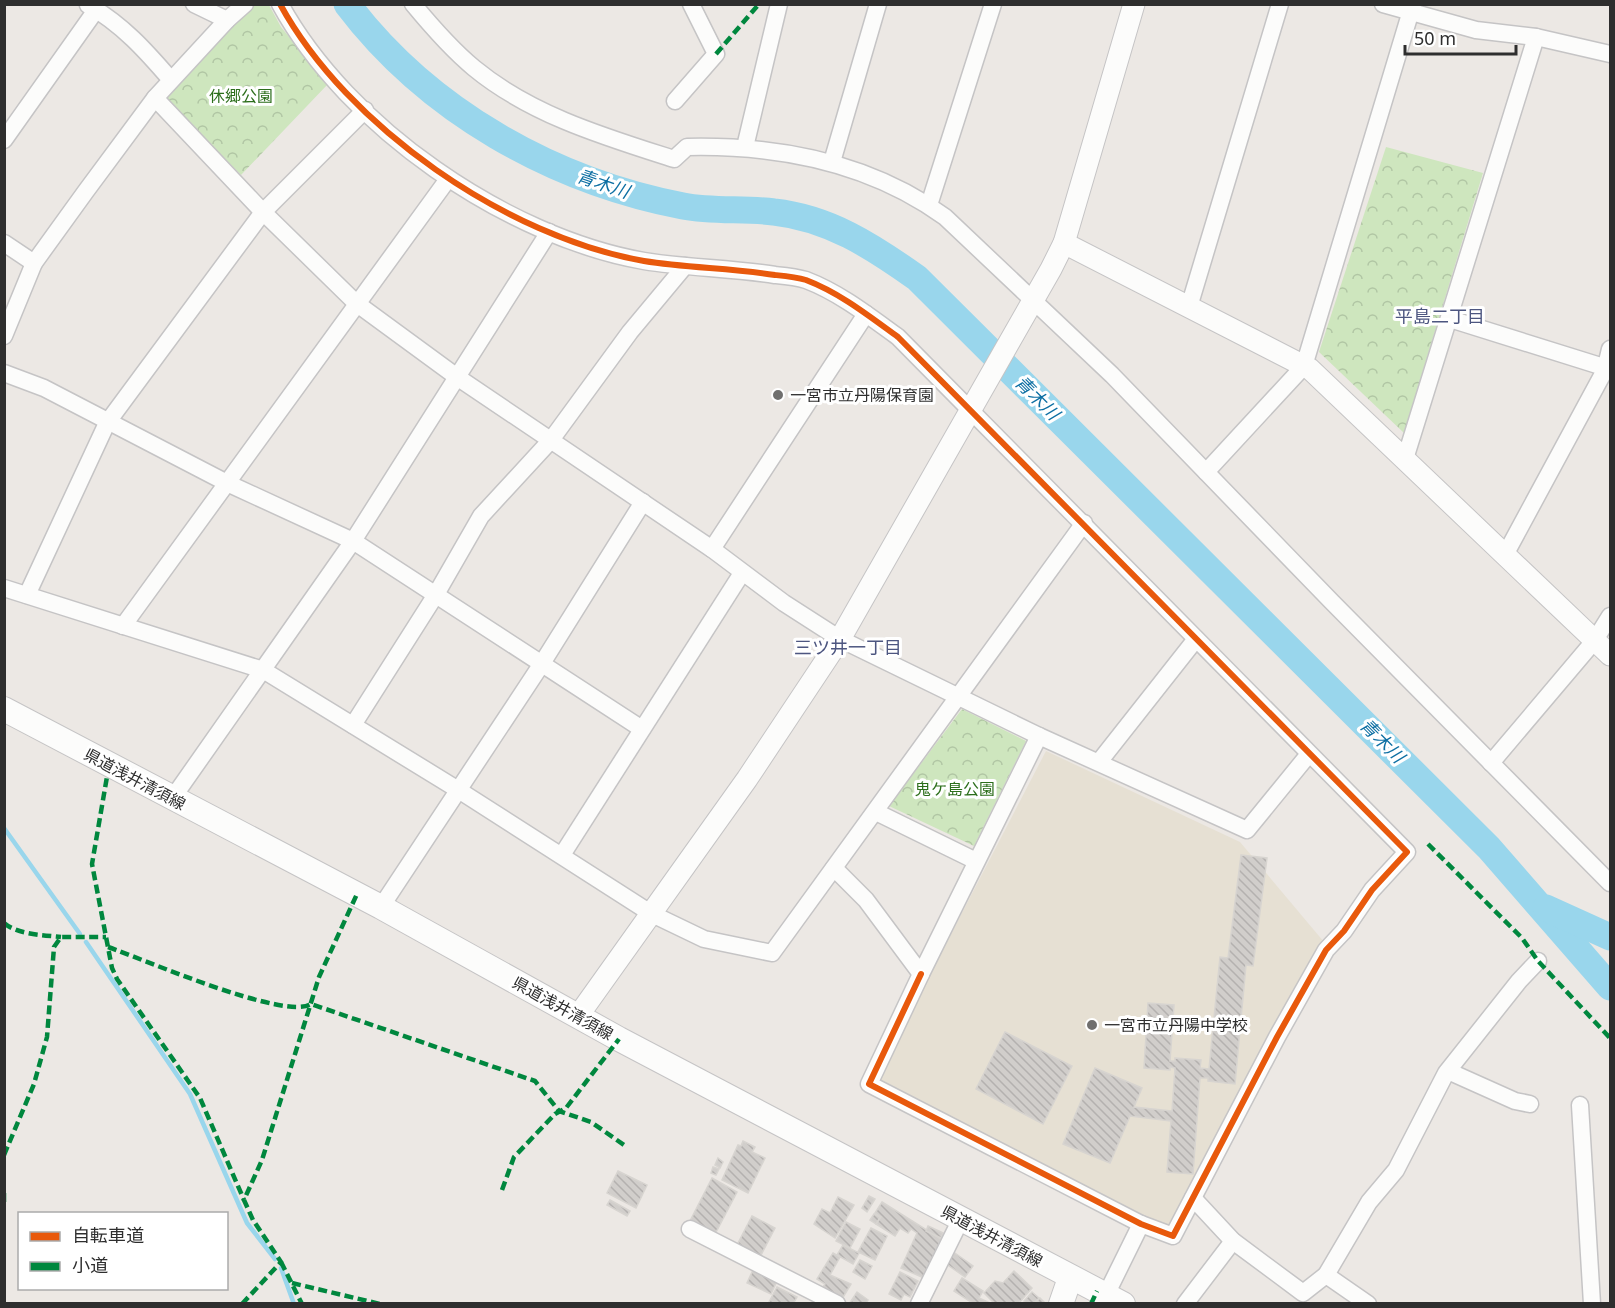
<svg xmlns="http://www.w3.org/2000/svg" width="1615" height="1308" viewBox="0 0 1615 1308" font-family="'Noto Sans','Noto Sans JP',sans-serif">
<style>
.education{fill:#e6e0d3}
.park{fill:url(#park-crowns)}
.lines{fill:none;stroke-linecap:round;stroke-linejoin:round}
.stream{stroke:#99d6ec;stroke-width:4.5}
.river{stroke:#99d6ec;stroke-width:27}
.building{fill:url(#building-back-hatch);stroke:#d7d4d0;stroke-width:1.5}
.minor-casing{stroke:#c5c4c5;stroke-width:19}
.tertiary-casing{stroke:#c5c4c5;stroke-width:23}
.secondary-casing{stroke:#c5c4c5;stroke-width:26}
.minor{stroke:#fcfcfb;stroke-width:16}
.tertiary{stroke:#fcfcfb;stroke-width:21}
.secondary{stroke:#fcfcfb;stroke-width:24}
.quiet{stroke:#00873e;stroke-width:4.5;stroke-dasharray:9 4.5;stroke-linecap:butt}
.cycleway-casing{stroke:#fff;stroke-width:10}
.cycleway{stroke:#e8590c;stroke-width:6}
.poi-dot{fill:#706f6e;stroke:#fff;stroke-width:2}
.labels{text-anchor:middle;stroke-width:6;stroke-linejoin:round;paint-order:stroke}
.park-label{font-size:16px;fill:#2c6e1b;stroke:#fff}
.poi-label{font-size:16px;fill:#2e2e2e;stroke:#fff;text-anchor:start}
.street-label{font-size:16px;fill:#2e2e2e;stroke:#fff}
.water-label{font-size:18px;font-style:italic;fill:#0d6fa3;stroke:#fff}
.neighbourhood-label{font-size:18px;fill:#4d5680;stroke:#fff}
</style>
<defs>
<pattern id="park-crowns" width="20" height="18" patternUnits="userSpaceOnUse" patternTransform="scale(1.5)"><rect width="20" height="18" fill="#cee6be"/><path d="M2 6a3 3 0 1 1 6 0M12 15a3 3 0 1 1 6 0" fill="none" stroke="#b1c6a4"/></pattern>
<pattern id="building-back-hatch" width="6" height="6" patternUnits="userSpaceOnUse" patternTransform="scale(1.5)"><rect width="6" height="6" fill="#d1cecb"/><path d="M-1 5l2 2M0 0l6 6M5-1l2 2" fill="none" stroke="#b4b1af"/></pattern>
</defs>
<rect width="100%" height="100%" fill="#ece8e4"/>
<polygon class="education" points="1046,751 1240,842 1324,942 1170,1230 870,1090"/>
<g class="park">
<polygon points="255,5 269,5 281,27 328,84 241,175 163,96"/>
<polygon points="1386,147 1483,173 1404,433 1319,352"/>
<polygon points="962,709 1026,741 974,846 889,806"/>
</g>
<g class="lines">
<g class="stream">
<polyline points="4,828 80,934"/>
<polyline points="86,942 190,1094 247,1223 275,1259"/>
<polyline points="281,1268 294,1304"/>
</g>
<g class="river">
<path d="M347,4C428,111 553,181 683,206C713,212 744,208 774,212C829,218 872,246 917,278L1489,848L1610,987"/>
<polyline points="1546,908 1610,937"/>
</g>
</g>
<g class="building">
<polygon points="1241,855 1267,858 1253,966 1246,965 1235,1084 1208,1081 1208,1078 1200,1078 1193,1174 1167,1172 1171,1121 1130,1116 1110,1163 1063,1144 1095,1068 1142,1088 1134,1107 1172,1111 1175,1068 1170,1067 1170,1070 1144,1068 1148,1003 1174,1005 1170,1061 1175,1061 1175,1058 1201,1060 1200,1068 1209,1069 1220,957 1228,958"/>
<polygon points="1005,1032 1072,1066 1043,1124 976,1089"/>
<polygon points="743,1141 755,1147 752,1152 765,1158 748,1193 722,1180 738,1145 741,1146"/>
<polygon points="718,1158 723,1162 720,1168 715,1165"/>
<polygon points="713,1167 719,1169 716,1175 711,1173"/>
<polygon points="618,1171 647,1185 636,1208 607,1193"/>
<polygon points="712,1178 737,1192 714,1236 689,1223"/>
<polygon points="869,1196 875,1199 867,1212 862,1208"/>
<polygon points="838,1197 854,1205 835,1238 814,1224 822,1209 830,1213"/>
<polygon points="610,1200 630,1211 627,1216 607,1205"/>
<polygon points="882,1202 941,1239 924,1278 901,1268 917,1233 911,1229 908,1233 900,1228 895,1236 876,1224 881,1217 875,1213"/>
<polygon points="874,1214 880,1217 876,1224 870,1220"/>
<polygon points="752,1216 775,1228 759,1259 736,1247"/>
<polygon points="846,1222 860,1229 850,1248 836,1241"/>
<polygon points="928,1226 943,1233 941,1238 926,1231"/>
<polygon points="871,1228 887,1236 875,1260 858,1252"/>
<polygon points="843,1245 859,1253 853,1264 837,1255"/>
<polygon points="952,1251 973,1266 965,1277 945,1263"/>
<polygon points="833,1253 840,1257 830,1275 851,1284 842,1299 822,1289 825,1284 817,1279"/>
<polygon points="860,1260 872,1266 865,1279 853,1272"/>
<polygon points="753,1270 777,1281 771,1294 747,1283"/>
<polygon points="1014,1271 1032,1288 1018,1304 995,1304 984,1293 995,1281 1003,1283"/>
<polygon points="900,1272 918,1281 910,1297 904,1294 901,1300 889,1294"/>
<polygon points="962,1278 983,1291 979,1298 992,1304 974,1304 954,1291"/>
<polygon points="777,1287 797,1297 793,1304 768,1304"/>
<polygon points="857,1292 868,1300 866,1304 849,1304"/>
<polygon points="1032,1292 1039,1298 1033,1304 1026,1304 1024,1301"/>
<polygon points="1040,1298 1046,1304 1034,1304"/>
</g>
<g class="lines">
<defs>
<g id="minor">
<polyline points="194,4 227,20"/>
<path d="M280,4C347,127 507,237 644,261C687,268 731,268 775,275C785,276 796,277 806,280C840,293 869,316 898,337L1407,852L1372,890L1344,931L1326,950L1277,1037L1173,1236L1141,1224L869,1084L921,974"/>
<path d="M413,4C432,27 451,49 474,68C531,115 605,137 674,159L687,147C779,145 869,162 945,217L1112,375L1332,602L1610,883"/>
<polyline points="1383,4 1476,30 1536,37 1610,54"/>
<path d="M88,5C122,24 146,51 171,80"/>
<polyline points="155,98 263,212 356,303 457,377 712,549 784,603 840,639 1039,736 1247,830 1309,754"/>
<polyline points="675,101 716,54 691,4"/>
<polyline points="4,140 96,10"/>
<polyline points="745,147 779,4"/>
<polyline points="832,162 878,4"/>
<polyline points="929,205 993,4"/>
<polyline points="4,243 34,263"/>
<polyline points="1189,307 1280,4"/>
<polyline points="1450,319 1610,369"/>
<polyline points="4,336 34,263 86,191 155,98 227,20 245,4"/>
<polyline points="4,373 44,388 227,483 353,541 642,729"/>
<polyline points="1405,459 1536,37"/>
<polyline points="1206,472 1304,366 1413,4"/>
<polyline points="712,549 866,314"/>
<polyline points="1505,555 1605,370 1610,349"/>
<polyline points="4,588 263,670 460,791 652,914 704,939 772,953 1084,523"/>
<polyline points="27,595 107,423 263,212 365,110"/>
<polyline points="123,626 448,179"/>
<polyline points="353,725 435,596 481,516 551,440 630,332 685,266"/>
<polyline points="1099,762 1196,639"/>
<polyline points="1491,763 1595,640 1610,616"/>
<polyline points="172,799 353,541 549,232"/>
<polyline points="876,812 976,861"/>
<polyline points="562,855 742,573"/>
<polyline points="834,868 866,900 921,974 1039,736"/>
<polyline points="381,907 541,665 643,502"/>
<polyline points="1448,1071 1515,1101 1530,1104"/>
<polyline points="1580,1105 1592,1304"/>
<polyline points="1193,1198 1233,1241 1303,1293 1326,1275 1368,1304"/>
<polyline points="690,1229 837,1304"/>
<polyline points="1326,1275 1369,1202 1396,1170 1446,1073 1519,981 1538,961"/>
<polyline points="1106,1295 1141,1224"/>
<polyline points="919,1304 961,1219"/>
<polyline points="1185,1304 1233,1241"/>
</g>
<g id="tertiary">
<polyline points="1064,243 1310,369 1610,655"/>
<polyline points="578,1016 747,779 840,639 1051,269 1064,243 1134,4"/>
</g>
<g id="secondary">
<polyline points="4,709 381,907 619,1039 1123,1304"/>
<polyline points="1061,1304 1070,1278"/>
</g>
</defs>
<use href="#minor" class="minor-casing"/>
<use href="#tertiary" class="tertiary-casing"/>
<use href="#secondary" class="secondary-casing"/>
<use href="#minor" class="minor"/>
<use href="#tertiary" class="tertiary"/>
<use href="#secondary" class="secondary"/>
<g class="quiet">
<polyline points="716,54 759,4"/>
<polyline points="109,765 92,864 112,968 117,979 200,1098 244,1200"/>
<polyline points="1428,844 1522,938 1538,961 1610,1038"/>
<path d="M4,923C18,935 44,935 61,937"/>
<path d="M108,947C143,959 285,1021 311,1004L535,1081L559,1111L591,1122L624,1145"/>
<polyline points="4,1155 34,1084 47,1037 54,947 61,937 106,937"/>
<polyline points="502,1190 514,1157 555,1114 566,1108 619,1039"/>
<polyline points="4,1193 4,1202"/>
<polyline points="281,1262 302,1304"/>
<polyline points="292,1283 380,1304"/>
<polyline points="242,1304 281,1262 253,1220 244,1200 262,1160 319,977 357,894"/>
<polyline points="1091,1304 1097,1291"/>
</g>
<defs>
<path id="cycleway" d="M280,4C347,127 507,237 644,261C687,268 731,268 775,275C785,276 796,277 806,280C840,293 869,316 898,337L1407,852L1372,890L1344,931L1326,950L1277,1037L1173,1236L1141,1224L869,1084L921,974"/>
</defs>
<use href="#cycleway" class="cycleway-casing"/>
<use href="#cycleway" class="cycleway"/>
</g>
<g class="poi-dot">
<circle cx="778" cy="395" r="6"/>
<circle cx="1092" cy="1025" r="6"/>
</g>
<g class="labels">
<g class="park-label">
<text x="241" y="102">休郷公園</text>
<text x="955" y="795">鬼ケ島公園</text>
</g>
<g class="poi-label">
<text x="790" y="401">一宮市立丹陽保育園</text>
<text x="1104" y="1031">一宮市立丹陽中学校</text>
</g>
<g class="street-label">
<text transform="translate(135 779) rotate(28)" y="6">県道浅井清須線</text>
<text transform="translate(563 1008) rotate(29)" y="6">県道浅井清須線</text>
<text transform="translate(992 1236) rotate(28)" y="6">県道浅井清須線</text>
</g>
<g class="water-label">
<text transform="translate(603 184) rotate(19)" y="6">青木川</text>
<text transform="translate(1037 398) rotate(45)" y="6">青木川</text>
<text transform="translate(1382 741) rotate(45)" y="6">青木川</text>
</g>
<g class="neighbourhood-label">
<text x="1440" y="323">平島二丁目</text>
<text x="848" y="654">三ツ井一丁目</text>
</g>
</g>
<rect width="1615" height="1308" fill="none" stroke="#2e2e2e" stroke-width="12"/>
<rect x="18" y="1212" width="210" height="78" fill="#ffffff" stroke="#ababab" stroke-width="1.5"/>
<rect x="30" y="1232" width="30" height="9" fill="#e8590c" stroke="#ababab" stroke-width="1.5"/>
<text x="72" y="1242" font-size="18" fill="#2e2e2e">自転車道</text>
<rect x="30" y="1262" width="30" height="9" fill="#00873e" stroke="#ababab" stroke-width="1.5"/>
<text x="72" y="1272" font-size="18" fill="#2e2e2e">小道</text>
<path d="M1405 45v9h111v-9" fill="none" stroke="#2e2e2e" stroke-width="3"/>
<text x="1414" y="45" font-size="18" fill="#2e2e2e" stroke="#ffffff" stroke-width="4.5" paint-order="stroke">50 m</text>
</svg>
